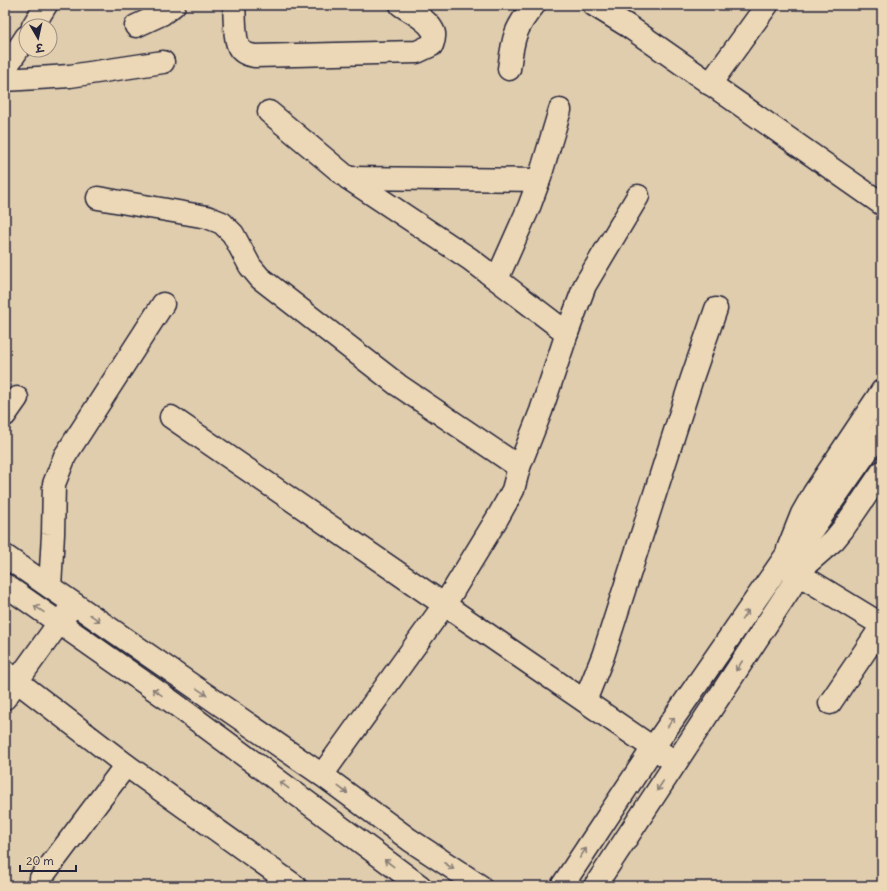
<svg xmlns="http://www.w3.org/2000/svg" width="887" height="891" viewBox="0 0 887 891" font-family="Delius,'Playpen Sans Deva',sans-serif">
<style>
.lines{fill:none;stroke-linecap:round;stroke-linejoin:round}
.minor-casing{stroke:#22223b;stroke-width:25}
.major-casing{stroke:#22223b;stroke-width:25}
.minor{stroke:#ecd8b6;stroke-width:22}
.major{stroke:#ecd8b6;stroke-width:22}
.oneway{stroke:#877d78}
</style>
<rect width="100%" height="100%" fill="#e0cdae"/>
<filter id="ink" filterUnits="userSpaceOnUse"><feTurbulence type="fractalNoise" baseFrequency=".025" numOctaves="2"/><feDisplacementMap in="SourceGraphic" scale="8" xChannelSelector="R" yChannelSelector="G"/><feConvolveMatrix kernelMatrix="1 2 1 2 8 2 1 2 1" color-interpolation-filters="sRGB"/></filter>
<g filter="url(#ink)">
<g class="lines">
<defs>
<g id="minor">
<path d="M234,5C235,16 234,41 240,49C244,54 250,55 255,56L417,52L432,45C434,40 436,34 432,29C426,19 411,12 401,5"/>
<polyline points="594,5 628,26 882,204"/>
<polyline points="33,26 46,5"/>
<polyline points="136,26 162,14 174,5"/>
<polyline points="5,69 26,37"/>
<path d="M509,69C513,39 514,29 534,5"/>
<polyline points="5,80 70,76 163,62"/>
<polyline points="710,84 767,5"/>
<polyline points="269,112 348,178 470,259 567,333 541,411 519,467 513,490 498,517 445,604 322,775"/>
<polyline points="348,178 539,180"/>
<polyline points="98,198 207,217 222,223 233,234 250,266 260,278 398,385 519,467"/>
<polyline points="497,279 529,207 539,180 560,110"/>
<polyline points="567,333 585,285 638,196"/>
<polyline points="5,415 17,398"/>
<polyline points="171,417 653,748 676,762"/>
<polyline points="788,549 802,514 814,493 882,391"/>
<polyline points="787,567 882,625"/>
<polyline points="803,567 834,540 843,529 882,472"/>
<polyline points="50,587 53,534 54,484 65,456 163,304"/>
<polyline points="5,672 126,765 295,886"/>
<polyline points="5,698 59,623 74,604"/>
<polyline points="585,701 603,656 692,378 716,309"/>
<polyline points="830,703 882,626"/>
<polyline points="41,878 126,765"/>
<polyline points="562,886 653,748 785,557 809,534 882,430"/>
<polyline points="595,886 799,575 803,567 809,534"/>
</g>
<g id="major">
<polyline points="5,556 322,775 410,840 480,886"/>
<polyline points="5,585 175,704 420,886"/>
</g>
</defs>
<use href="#minor" class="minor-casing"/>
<use href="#major" class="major-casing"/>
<use href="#minor" class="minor"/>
<use href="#major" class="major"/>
</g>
<defs><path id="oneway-shaft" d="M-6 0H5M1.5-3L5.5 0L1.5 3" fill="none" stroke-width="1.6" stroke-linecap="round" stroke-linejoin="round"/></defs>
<g class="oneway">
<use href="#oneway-shaft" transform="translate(39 609) rotate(-145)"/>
<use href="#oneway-shaft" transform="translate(745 615) rotate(-55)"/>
<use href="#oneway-shaft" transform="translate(95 618) rotate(35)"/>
<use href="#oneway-shaft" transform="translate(739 666) rotate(123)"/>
<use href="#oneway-shaft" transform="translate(157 692) rotate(-145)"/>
<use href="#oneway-shaft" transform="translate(202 692) rotate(34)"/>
<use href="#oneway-shaft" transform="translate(671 722) rotate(-55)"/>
<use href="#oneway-shaft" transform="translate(284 785) rotate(-143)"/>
<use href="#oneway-shaft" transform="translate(660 786) rotate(123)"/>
<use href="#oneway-shaft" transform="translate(343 790) rotate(37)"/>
<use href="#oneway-shaft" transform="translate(583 853) rotate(-56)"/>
<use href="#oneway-shaft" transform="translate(389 863) rotate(-143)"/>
<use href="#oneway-shaft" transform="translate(449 866) rotate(33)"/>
</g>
</g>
<rect width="887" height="891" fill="none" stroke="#ecd8b6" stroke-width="20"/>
<rect x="10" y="10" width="867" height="871" fill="none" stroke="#22223b" stroke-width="1.5" filter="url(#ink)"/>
<g transform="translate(38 38) rotate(171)"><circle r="19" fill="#ecd8b6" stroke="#9b8f85"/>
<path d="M0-3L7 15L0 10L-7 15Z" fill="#22223b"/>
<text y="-6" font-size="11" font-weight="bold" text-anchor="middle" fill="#22223b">उ</text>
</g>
<path d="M20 865v6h56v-6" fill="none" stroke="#22223b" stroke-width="2"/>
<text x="26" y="865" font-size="12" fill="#22223b" stroke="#ecd8b6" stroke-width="3" paint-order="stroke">20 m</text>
</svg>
